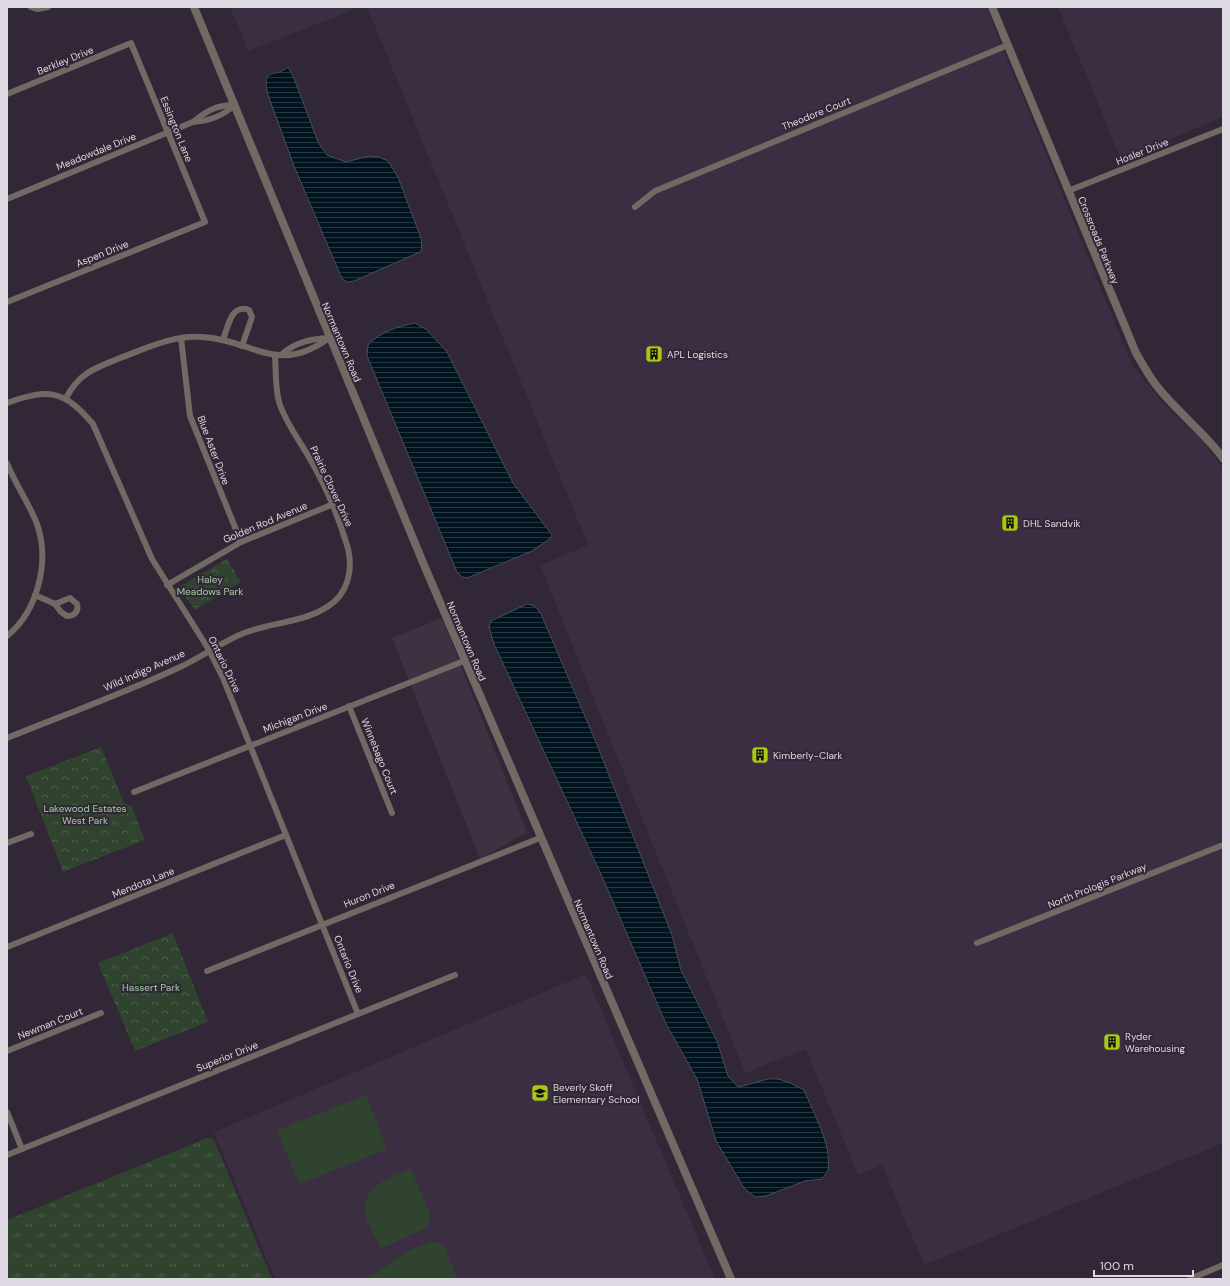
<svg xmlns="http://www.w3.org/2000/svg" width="1230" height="1286" viewBox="0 0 1230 1286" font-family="'DM Sans',sans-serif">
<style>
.commercial{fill:#3c3241}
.built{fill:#3c2e42}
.grass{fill:url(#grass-tufts)}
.park{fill:url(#park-crowns)}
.garden{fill:#2f432f}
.water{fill:url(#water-rules);stroke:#434f5a}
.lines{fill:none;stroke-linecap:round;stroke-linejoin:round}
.minor{stroke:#716963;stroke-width:6}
.tertiary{stroke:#716963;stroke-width:8}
.labels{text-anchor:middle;stroke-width:4;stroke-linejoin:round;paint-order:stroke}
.street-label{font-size:10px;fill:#dfd9e3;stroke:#312736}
.poi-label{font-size:10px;fill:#dfd9e3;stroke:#312736;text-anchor:start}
.park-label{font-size:10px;fill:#a3cfa2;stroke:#312736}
</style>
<defs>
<pattern id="grass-tufts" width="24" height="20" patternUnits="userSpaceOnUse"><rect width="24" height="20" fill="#2f432f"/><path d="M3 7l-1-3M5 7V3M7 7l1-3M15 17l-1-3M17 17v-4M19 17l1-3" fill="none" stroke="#4d5e4d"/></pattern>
<pattern id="park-crowns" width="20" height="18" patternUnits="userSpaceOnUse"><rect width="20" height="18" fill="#2f432f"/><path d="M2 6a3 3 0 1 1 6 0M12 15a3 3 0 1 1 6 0" fill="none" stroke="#4d5e4d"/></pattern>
<pattern id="water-rules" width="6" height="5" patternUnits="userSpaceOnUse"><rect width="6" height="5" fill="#001420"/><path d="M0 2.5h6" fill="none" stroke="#253640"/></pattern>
</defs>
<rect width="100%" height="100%" fill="#312736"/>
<polygon class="commercial" points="442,618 527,832 480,859 392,638"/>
<g class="built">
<polygon points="230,7 360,7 248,51"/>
<polygon points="367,7 986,7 1132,365 1164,404 1204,442 1223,469 1223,1143 924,1265 882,1165 858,1175 806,1049 745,1073 540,565 588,545"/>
<polygon points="1058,7 1223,7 1223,117 1121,159"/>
<polygon points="586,974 715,1279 275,1279 214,1132"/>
</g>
<polygon class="grass" points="207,1138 212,1138 215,1142 272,1279 7,1279 7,1220"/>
<g class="park">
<polygon points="227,559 241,582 195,610 179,587"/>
<polygon points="101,747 124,803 132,807 145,840 63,872 26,776"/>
<polygon points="173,933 208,1022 135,1051 98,963"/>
</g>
<g class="garden">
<polygon points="366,1095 387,1149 299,1184 277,1130"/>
<path d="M411,1169L431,1216L427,1227L381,1249C377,1240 371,1231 367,1221C356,1189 388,1178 411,1169Z"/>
<polygon points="432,1241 443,1245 458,1279 366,1279 408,1251"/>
</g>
<g class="water">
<path d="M288,67L294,78L318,142L327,155L346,162L369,156L379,157L388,161L398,177L421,238L422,249L420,252L354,281L348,282L342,279L294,166L268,95C261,65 275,79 288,67Z"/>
<path d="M415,323L427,330L447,352L513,483L552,535L551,538L532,551L467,578L462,577L457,572L367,356L368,345C381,331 397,327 415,323Z"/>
<path d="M527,604L535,606L541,614L596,742L672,935L681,970L717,1041L728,1076L738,1087C749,1085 758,1081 769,1079C781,1077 794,1085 804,1090C813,1112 832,1145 828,1169C828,1172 824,1176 822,1179L805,1181L766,1196L755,1197L744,1188L716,1141L697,1079L666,1024L604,881L494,644L489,627L491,621Z"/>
</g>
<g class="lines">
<g class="minor">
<polyline points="31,7 38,9 48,7"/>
<polyline points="7,94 131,43 205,222 7,302"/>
<path d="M193,122C206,111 217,105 234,105"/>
<polyline points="1068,191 1223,129"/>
<path d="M7,199L193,122C209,121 222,117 234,105"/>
<polyline points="635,207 655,191 1008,45"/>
<polyline points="181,338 190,416 241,542"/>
<path d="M223,340C228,327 231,303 249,310L252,317L242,346"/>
<path d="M282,354C296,342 311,339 328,338"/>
<path d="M66,398C79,373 95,368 120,358C147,348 173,335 202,337C254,340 277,376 329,338"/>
<path d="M7,403C49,388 64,390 93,424L152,559L209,650L223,678L358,1014"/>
<path d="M7,463C15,484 29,503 37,524C50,561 38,611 7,636"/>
<polyline points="167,585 241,542 331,505"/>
<path d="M35,595L55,604L61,612L67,616C75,616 79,611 77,604L70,598L55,604"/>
<polyline points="349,706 392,813"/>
<path d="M7,738C64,715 122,694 178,668C201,658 221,642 244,633C274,621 310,623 335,601C351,586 353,562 346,542C338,516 324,483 310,459C300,441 285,422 279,402C275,387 276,370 275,355"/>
<polyline points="134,792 464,661"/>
<polyline points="7,843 31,834"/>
<polyline points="977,943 1223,845"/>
<polyline points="7,947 286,835"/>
<polyline points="207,971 540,838"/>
<polyline points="7,1051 101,1013"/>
<polyline points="7,1112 22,1149"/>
<polyline points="7,1155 455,975"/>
<polyline points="1190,1279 1223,1265"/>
</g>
<g class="tertiary">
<polyline points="194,7 424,565 731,1279"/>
<path d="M992,7L1136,353C1142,363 1148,375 1156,385C1176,411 1203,431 1223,458"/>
</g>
</g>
<defs>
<symbol id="building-square" viewBox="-11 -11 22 22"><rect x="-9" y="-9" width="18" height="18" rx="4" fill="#aac717" stroke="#312736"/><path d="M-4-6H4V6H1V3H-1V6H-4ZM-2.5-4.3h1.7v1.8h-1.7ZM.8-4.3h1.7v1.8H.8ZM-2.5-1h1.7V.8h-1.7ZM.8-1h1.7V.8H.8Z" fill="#111"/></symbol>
<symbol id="school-square" viewBox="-11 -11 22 22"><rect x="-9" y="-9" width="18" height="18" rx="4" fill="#aac717" stroke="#312736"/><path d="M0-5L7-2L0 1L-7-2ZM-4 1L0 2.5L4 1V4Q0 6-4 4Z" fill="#111"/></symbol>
</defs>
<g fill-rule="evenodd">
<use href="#building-square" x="644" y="344" width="20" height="20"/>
<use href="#building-square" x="1000" y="513" width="20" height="20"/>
<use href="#building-square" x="750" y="745" width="20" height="20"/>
<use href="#building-square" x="1102" y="1032" width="20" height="20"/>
<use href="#school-square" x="530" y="1083" width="20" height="20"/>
</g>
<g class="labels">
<g class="street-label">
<text transform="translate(65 60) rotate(-22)" y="4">Berkley Drive</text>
<text transform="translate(816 113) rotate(-22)" y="4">Theodore Court</text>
<text transform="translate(177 129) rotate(68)" y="4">Essington Lane</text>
<text transform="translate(96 151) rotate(-22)" y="4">Meadowdale Drive</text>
<text transform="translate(1142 151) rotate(-22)" y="4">Hosler Drive</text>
<text transform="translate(1099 240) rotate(68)" y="4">Crossroads Parkway</text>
<text transform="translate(102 253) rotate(-22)" y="4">Aspen Drive</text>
<text transform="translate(342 342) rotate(67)" y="4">Normantown Road</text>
<text transform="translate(214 450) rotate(69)" y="4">Blue Aster Drive</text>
<text transform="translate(332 486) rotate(65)" y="4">Prairie Clover Drive</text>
<text transform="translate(265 522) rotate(-23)" y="4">Golden Rod Avenue</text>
<text transform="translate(467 641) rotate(67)" y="4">Normantown Road</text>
<text transform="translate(225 664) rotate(64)" y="4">Ontario Drive</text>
<text transform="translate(144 670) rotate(-24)" y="4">Wild Indigo Avenue</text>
<text transform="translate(295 717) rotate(-21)" y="4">Michigan Drive</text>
<text transform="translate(380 756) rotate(68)" y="4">Winnebago Court</text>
<text transform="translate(143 882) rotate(-22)" y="4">Mendota Lane</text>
<text transform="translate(1097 885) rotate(-22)" y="4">North Prologis Parkway</text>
<text transform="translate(369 894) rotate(-22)" y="4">Huron Drive</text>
<text transform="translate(594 939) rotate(67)" y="4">Normantown Road</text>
<text transform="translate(349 964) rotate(68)" y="4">Ontario Drive</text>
<text transform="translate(50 1023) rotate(-22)" y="4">Newman Court</text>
<text transform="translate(227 1056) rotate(-22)" y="4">Superior Drive</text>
</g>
<g class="poi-label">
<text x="667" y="358">APL Logistics</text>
<text x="1023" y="527">DHL Sandvik</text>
<text x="773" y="759">Kimberly-Clark</text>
<text x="1125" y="1040">Ryder<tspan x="1125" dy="12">Warehousing</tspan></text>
<text x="553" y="1091">Beverly Skoff<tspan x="553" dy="12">Elementary School</tspan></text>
</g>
<g class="park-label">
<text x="210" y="583">Haley<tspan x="210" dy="12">Meadows Park</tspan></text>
<text x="85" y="812">Lakewood Estates<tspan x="85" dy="12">West Park</tspan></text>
<text x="151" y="991">Hassert Park</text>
</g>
</g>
<rect width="1230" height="1286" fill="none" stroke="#dfd9e3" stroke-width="16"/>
<path d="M1094 1270v6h99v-6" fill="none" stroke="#dfd9e3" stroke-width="2"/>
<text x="1100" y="1270" font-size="12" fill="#dfd9e3" stroke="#312736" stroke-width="3" paint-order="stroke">100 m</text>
</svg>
